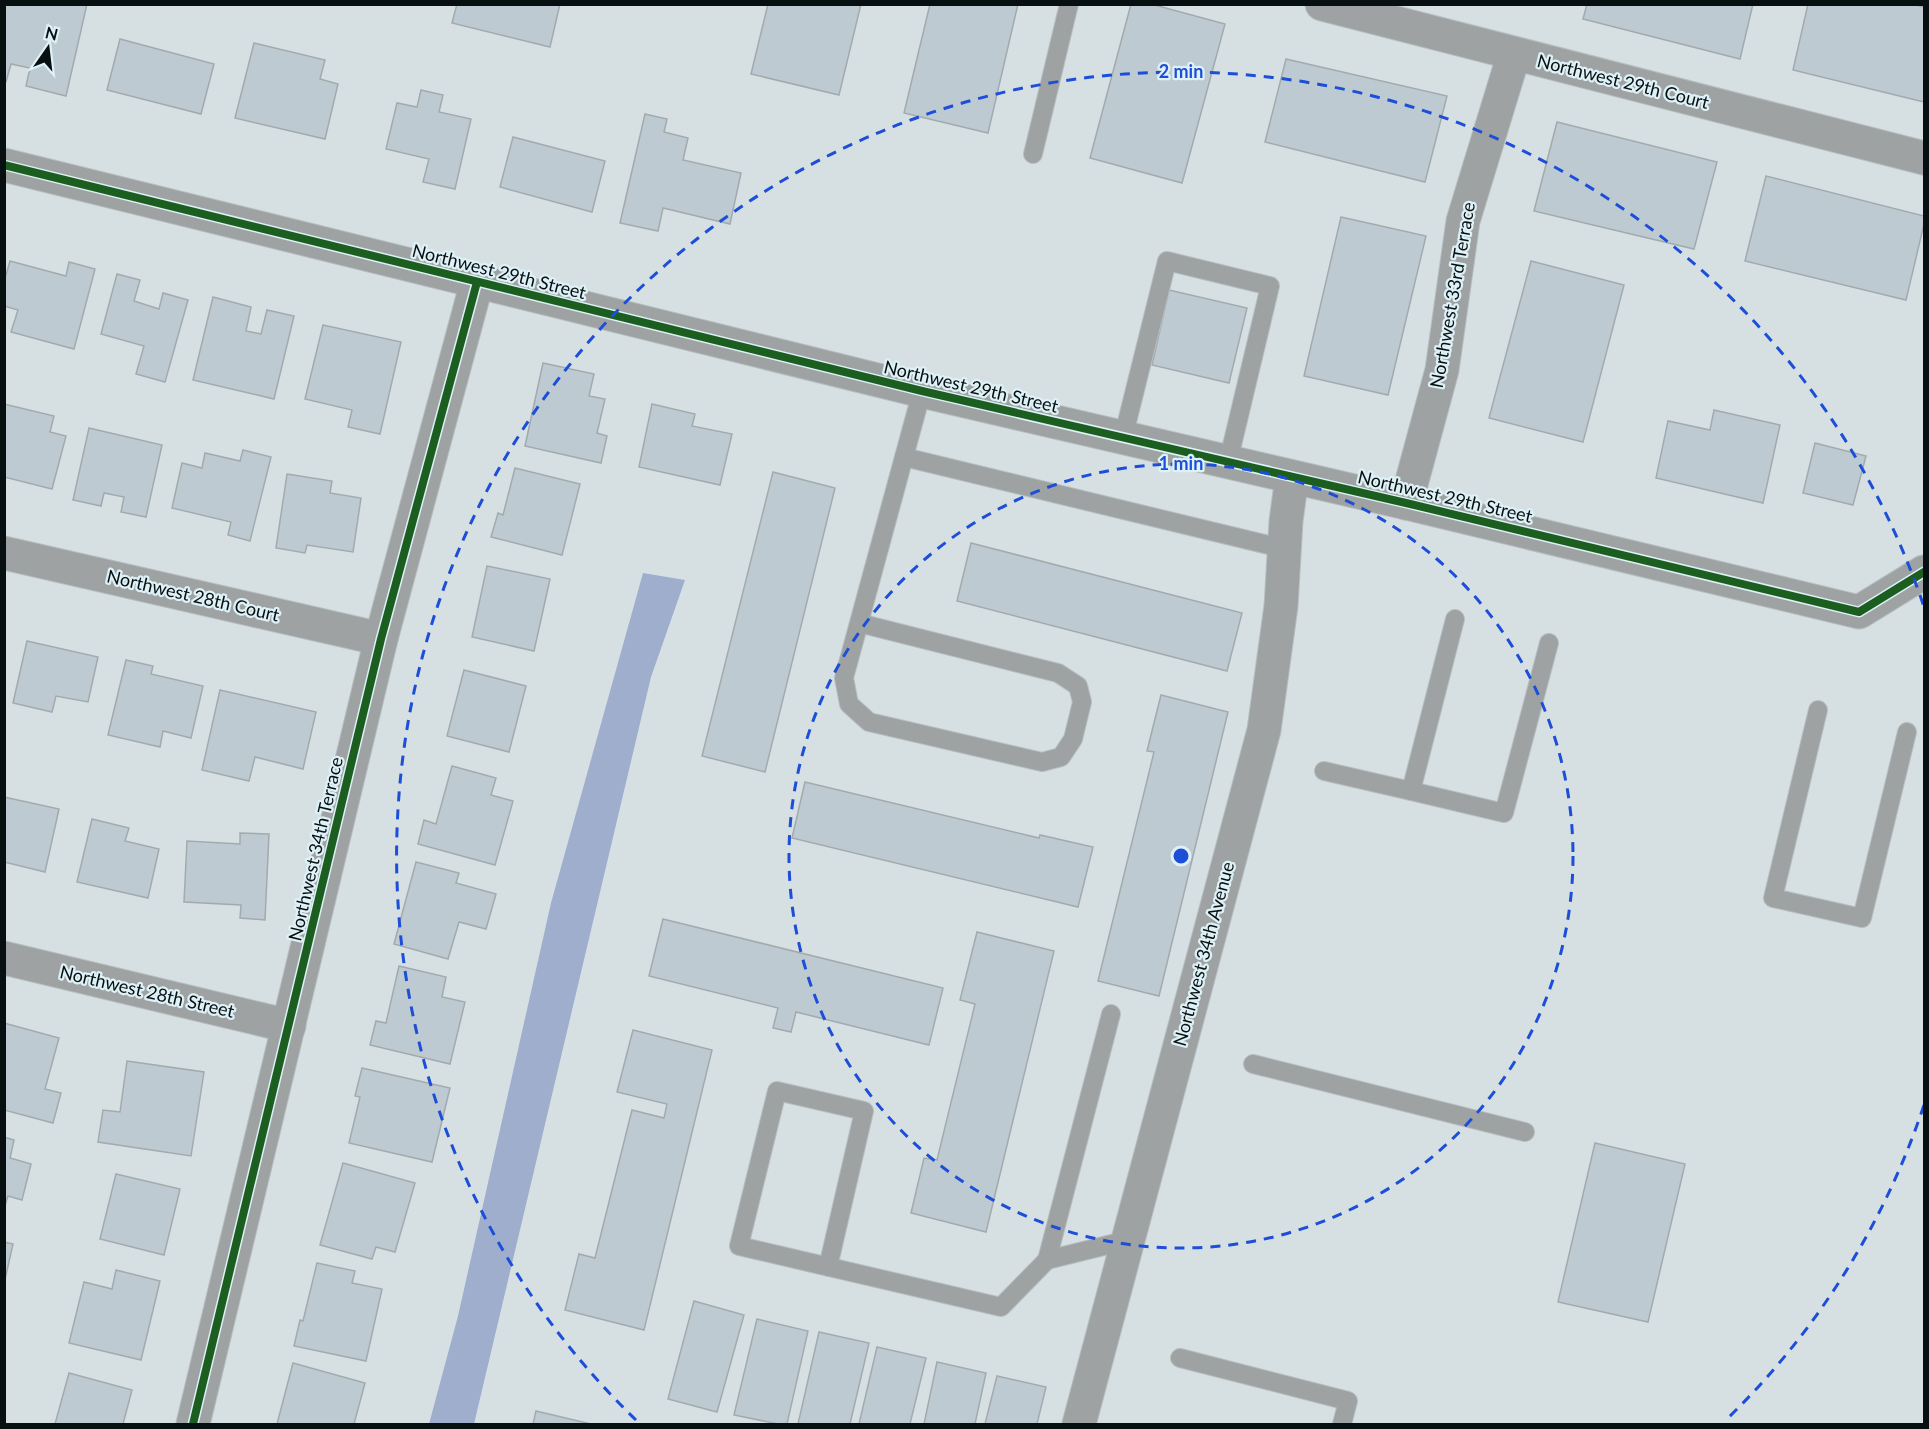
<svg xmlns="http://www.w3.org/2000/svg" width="1929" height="1429" viewBox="0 0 1929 1429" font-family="Lato,sans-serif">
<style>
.water{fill:#9faecd}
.building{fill:#bdcad2;stroke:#a3aaad;stroke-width:1.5}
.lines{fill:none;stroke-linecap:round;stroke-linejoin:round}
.service-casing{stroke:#b6bec1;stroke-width:20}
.minor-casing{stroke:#b6bec1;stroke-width:35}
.service{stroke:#9fa2a2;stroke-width:18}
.minor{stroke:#9fa2a2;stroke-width:33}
.cycleway-casing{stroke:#ddf1f7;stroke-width:11}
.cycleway{stroke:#1b5e20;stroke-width:8}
.ring{fill:none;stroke:#1d4ed8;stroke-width:3;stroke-dasharray:10 8}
.labels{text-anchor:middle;stroke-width:4.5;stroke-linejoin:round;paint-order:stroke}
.street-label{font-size:18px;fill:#080f11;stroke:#ddf1f7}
.centre{fill:#1d4ed8;stroke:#ddf1f7;stroke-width:3}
.ring-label{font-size:18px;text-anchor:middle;font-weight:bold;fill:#1d4ed8;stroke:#ddf1f7;stroke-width:4.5;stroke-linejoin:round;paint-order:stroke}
</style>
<rect width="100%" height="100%" fill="#d6e0e3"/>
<polygon class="water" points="643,573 685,580 651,677 474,1424 429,1424 458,1316 551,903"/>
<g class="building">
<polygon points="4,4 87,4 66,96 26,86 30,68 11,64 6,82 4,82"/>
<polygon points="457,4 560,4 550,47 452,23"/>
<polygon points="768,4 861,4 839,95 751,74"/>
<polygon points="930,4 1018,4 988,133 904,113"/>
<polygon points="1131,4 1151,4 1225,24 1182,183 1090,158"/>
<polygon points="1587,4 1753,4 1740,59 1583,19"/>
<polygon points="1808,4 1912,4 1924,7 1924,102 1793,70"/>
<polygon points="120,39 214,64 201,114 107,90"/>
<polygon points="254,43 325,60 320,79 338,84 325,139 235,118"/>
<polygon points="1286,59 1447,96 1425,182 1265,142"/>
<polygon points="421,90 443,95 439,112 471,119 455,189 423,182 429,159 386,149 397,103 417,107"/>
<polygon points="645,114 667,119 664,132 688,138 683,160 741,173 730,224 663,208 658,231 620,223"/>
<polygon points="1557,122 1717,162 1694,249 1534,211"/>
<polygon points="513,137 605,161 592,212 500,187"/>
<polygon points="1766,176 1924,216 1924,224 1906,300 1745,261"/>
<polygon points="1341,217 1426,236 1388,395 1304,376"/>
<polygon points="10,261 66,276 69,262 95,269 74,349 11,332 18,310 4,306 4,282"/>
<polygon points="1531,261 1624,285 1583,442 1489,418"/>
<polygon points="117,274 140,280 134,301 159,309 163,293 188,300 165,382 136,374 144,346 101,334"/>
<polygon points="1169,290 1247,308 1229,383 1152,365"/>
<polygon points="213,297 251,307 246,331 261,334 267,310 294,316 274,399 193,380"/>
<polygon points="323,325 401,342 380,434 348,427 352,410 305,399"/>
<polygon points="543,363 594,374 589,396 605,399 597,433 607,436 601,463 525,446"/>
<polygon points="4,404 54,416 50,432 66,436 52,489 4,477"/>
<polygon points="652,404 695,414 692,426 732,434 720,485 639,467"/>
<polygon points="1714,410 1780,425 1763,503 1656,478 1668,421 1710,430"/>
<polygon points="89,428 162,445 146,517 121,512 124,497 104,493 101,506 73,500"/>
<polygon points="1815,443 1866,456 1853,505 1803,493"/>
<polygon points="243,450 271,457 250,541 228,535 231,522 172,508 182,463 202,468 205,453 240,461"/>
<polygon points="515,468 580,484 562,555 491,537 498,513 503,515"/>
<polygon points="773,472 835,488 765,772 702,756"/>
<polygon points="287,474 332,481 330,493 361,498 353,552 307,545 305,553 276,548"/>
<polygon points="971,543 1242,613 1227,671 957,601"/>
<polygon points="487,566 550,579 534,651 472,637"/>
<polygon points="27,641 98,657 88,702 56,696 52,712 13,703"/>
<polygon points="126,660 153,666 151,674 203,686 191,738 163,731 160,747 108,735"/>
<polygon points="464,670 526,686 509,752 447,736"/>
<polygon points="220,690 316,712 303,769 255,757 249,781 202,770"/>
<polygon points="1161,695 1228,712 1159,996 1098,981 1154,752 1147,751"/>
<polygon points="452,766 496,778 491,795 513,801 495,865 418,844 424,820 436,824"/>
<polygon points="805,782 1039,838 1040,835 1093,847 1078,907 792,838"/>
<polygon points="4,797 59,809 45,872 4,862"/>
<polygon points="92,819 129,828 125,841 159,849 148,898 77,882"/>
<polygon points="240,833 269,834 265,920 240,918 241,905 184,902 187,841 240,844"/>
<polygon points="416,862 459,873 456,883 496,894 486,929 459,922 448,959 394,944"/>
<polygon points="663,919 943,988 929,1045 796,1012 791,1032 773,1028 778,1008 649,976"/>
<polygon points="977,932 1054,951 986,1232 911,1213 924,1158 937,1160 975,1004 960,1000"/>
<polygon points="399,966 446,977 442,997 465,1002 450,1064 370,1045 376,1021 386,1023"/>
<polygon points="4,1023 59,1038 45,1089 61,1093 53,1123 4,1110"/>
<polygon points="633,1030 712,1050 644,1330 565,1310 579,1254 595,1258 632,1110 664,1118 667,1104 617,1092"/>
<polygon points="127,1061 204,1072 191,1156 98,1142 103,1110 120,1112"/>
<polygon points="362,1068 450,1088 432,1162 349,1143 360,1097 355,1096"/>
<polygon points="4,1137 14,1140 10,1158 31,1164 22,1200 8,1196 4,1209"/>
<polygon points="1595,1143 1685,1164 1648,1322 1558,1302"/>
<polygon points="343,1163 415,1183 395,1252 376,1247 372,1259 320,1245"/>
<polygon points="116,1174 180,1189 164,1255 100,1239"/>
<polygon points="4,1242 13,1244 4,1284"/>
<polygon points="317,1263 355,1271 352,1283 382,1289 366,1361 294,1346 300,1320 303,1321"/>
<polygon points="116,1270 160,1281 141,1360 69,1343 84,1282 112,1289"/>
<polygon points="694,1301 744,1315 717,1412 668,1399"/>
<polygon points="757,1319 808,1331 787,1424 778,1424 734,1415"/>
<polygon points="819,1332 869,1343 850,1424 798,1424"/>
<polygon points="877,1347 926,1358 910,1424 859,1424"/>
<polygon points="937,1362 986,1373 975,1424 924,1424"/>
<polygon points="293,1363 365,1383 354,1424 277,1424"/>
<polygon points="69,1373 132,1390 123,1424 55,1424"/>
<polygon points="997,1376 1046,1387 1037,1424 985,1424"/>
<polygon points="536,1411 591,1424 533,1424"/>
</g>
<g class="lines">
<defs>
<g id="service">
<polyline points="1033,154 1069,4"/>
<polyline points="1123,438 1167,261 1270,286 1228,462"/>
<polyline points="904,457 1285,549"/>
<polyline points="1455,619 1411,791 1504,813 1549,643"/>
<polyline points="859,623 1058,673 1078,686 1082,702 1073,739 1061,757 1042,762 869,722 849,704 844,678 904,457 922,391"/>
<polyline points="1818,710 1773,898 1862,918 1907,732"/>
<polyline points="1324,771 1411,791"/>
<polyline points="1111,1014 1047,1260 1128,1240"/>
<polyline points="1253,1064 1525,1132"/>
<polyline points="828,1267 864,1111 777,1091 739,1246 1001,1307 1047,1260"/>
<polyline points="1180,1358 1348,1401 1342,1424"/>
</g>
<g id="minor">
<polyline points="1322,4 1924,158"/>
<polyline points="4,165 922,391 1406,503 1859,612 1924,572"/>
<polyline points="1406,503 1442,370 1463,221 1514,54"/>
<polyline points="4,553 381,639"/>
<polyline points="4,958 289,1026"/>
<polyline points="193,1424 381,639 477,282"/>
<polyline points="1079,1424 1264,730 1281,606 1286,521 1292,477"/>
</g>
</defs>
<use href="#service" class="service-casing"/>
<use href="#minor" class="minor-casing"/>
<use href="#service" class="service"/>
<use href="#minor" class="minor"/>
<defs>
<g id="cycleway">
<polyline points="4,165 922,391 1406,503 1859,612 1924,572"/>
<polyline points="193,1424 381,639 477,282"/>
</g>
</defs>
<use href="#cycleway" class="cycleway-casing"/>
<use href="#cycleway" class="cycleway"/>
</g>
<g class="ring">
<circle cx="1181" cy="856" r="392"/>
<path d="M1924 1105A784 784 0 0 1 1726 1420M636 1420A784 784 0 1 1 1924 607"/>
</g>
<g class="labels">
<g class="street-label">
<text transform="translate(1623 82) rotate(14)" y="6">Northwest 29th Court</text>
<text transform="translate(499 272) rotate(14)" y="6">Northwest 29th Street</text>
<text transform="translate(1453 295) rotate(-80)" y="6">Northwest 33rd Terrace</text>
<text transform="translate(971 387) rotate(13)" y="6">Northwest 29th Street</text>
<text transform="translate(1445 497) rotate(13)" y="6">Northwest 29th Street</text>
<text transform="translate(193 596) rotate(13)" y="6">Northwest 28th Court</text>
<text transform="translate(316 849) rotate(-77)" y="6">Northwest 34th Terrace</text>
<text transform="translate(1204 954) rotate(-75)" y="6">Northwest 34th Avenue</text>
<text transform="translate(147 992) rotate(13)" y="6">Northwest 28th Street</text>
</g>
</g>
<circle cx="1181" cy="856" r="9" class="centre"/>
<g class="ring-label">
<text x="1181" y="78">2 min</text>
<text x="1181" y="470">1 min</text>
</g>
<rect width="1929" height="1429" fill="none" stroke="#080f11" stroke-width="12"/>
<g transform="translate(48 48) rotate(14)" stroke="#ddf1f7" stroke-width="4.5" paint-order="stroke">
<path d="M0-4.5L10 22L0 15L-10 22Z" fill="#080f11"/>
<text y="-9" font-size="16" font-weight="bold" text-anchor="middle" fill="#080f11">N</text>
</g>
</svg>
